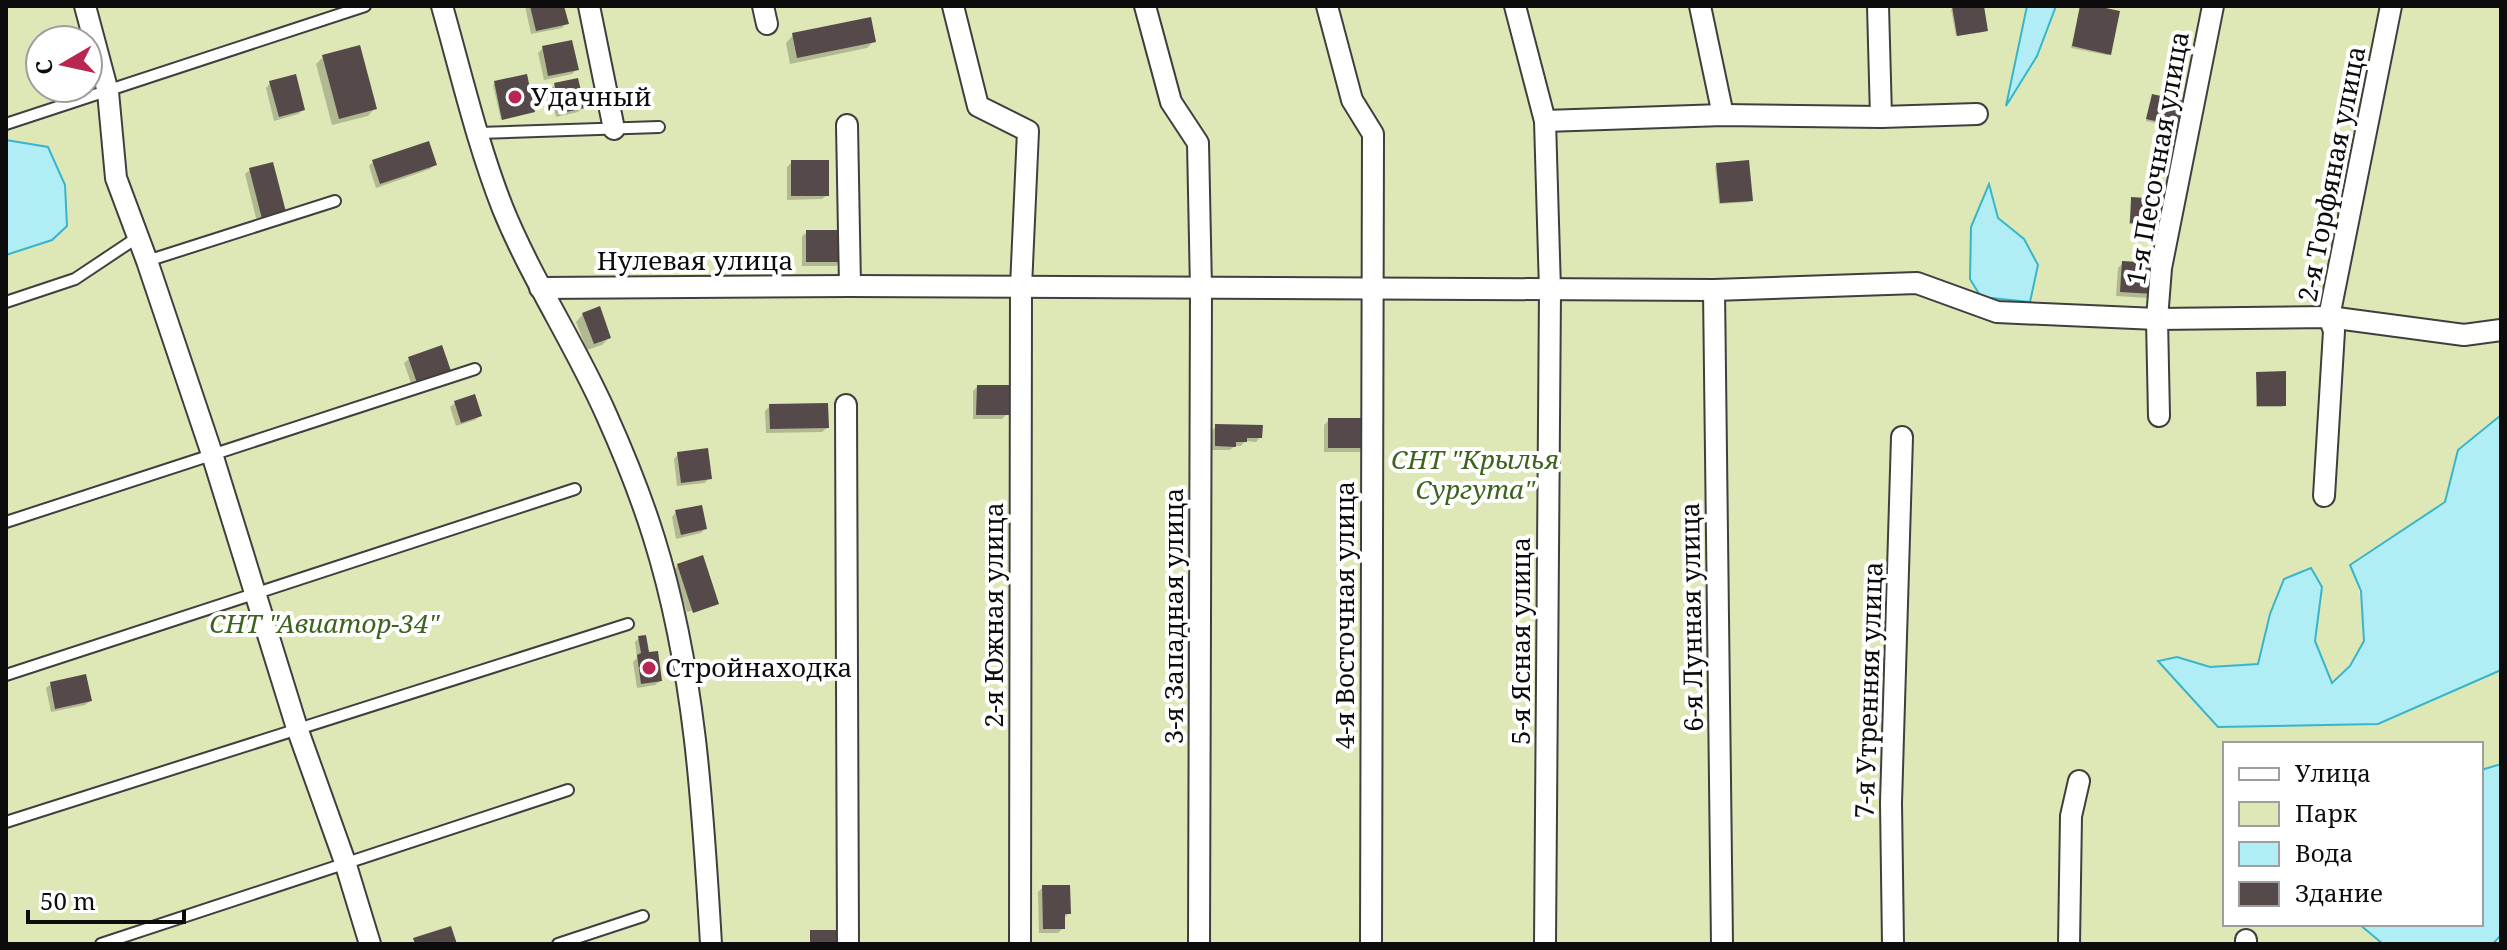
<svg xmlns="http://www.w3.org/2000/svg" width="2507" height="950" viewBox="0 0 2507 950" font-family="'Noto Serif',serif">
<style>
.green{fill:#dde8b6;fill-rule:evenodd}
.water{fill:#b1edf5;stroke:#39b5cb;stroke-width:2}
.shadow{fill:#0003}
.building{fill:#554a49}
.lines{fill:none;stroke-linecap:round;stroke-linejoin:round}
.service-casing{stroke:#3f3f3f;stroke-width:14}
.minor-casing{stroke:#3f3f3f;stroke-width:24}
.service{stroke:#fff;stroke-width:10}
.minor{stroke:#fff;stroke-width:20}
.poi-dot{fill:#ba2652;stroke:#fff;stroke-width:3}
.labels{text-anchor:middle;stroke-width:8;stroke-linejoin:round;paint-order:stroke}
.poi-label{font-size:26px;fill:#0c0c0c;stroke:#fff;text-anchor:start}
.street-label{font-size:26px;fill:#0c0c0c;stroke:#fff}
.park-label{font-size:26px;font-style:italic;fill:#3d631e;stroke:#fff}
</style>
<rect width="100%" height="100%" fill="#fff6ec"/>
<path class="green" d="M6,6H2501V415L2458,450L2445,502L2350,565C2358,583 2371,626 2363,644C2356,660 2344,672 2332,684L2315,641L2322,587L2284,579L2270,614L2258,664L2210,667L2177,657L2159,661L2378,724L2501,670V764L2481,770V744H2225V924H2359L2383,944H6ZM40,40H88V88H40Z"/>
<g class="water">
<polygon points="2027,6 2056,6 2037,56 2006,106"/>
<polygon points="6,140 48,147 65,185 67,226 52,240 6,255"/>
<polygon points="1989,184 1998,218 2024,239 2038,265 2030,302 1981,297 1970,279 1971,227"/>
<polygon points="2501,415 2501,670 2378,724 2218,727 2158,661 2177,657 2210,667 2258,664 2270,614 2284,579 2311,568 2322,587 2315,641 2332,683 2350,666 2364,641 2361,591 2350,565 2445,502 2458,450"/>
<polygon points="2501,764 2501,935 2493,944 2383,944 2359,924 2481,924 2481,770"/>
</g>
<g class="shadow">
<polygon points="525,6 562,6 566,23 562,28 531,34"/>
<polygon points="1962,6 1982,6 1985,30 1984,32 1956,36 1951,9"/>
<polygon points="2080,6 2086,6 2109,54 2107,55 2071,48"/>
<polygon points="793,35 874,41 867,48 790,64 786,43"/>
<polygon points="543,48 577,69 572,74 544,80 538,53"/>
<polygon points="323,57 375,108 368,116 332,125 316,64"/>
<polygon points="270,83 303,110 298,114 274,121 266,88"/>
<polygon points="495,83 533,112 501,120 493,85"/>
<polygon points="555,85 583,107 578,112 556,117 550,89"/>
<polygon points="2152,96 2176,125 2175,127 2146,121"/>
<polygon points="373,162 435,164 430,169 376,188 369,166"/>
<polygon points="792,162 827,195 822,199 787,200 787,167"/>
<polygon points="1717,165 1751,200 1749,202 1719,204 1715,166"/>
<polygon points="250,170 284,212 257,222 245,174"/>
<polygon points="2132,199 2157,224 2155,226 2129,224"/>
<polygon points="807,232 840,262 836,266 802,266 802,236"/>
<polygon points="2123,263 2152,293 2148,298 2116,296 2118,268"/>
<polygon points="583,314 609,338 602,345 587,350 576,322"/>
<polygon points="409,359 449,370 444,375 412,386 404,363"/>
<polygon points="2257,374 2284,405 2282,407 2256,407"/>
<polygon points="977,387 1007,414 1002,419 973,419 973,391"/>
<polygon points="455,403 480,415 475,420 456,426 450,407"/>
<polygon points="770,406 827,428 822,432 766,433 765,411"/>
<polygon points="1329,420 1364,448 1359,452 1324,452 1324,425"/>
<polygon points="1216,426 1260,437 1256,442 1245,441 1241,446 1235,446 1230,450 1211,450 1212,431"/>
<polygon points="678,454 709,478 705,483 677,486 674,459"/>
<polygon points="676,512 705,529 701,533 676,539 672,517"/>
<polygon points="678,565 717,604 714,606 714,604 687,612 674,570"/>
<polygon points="639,638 660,681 655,685 637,688 633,662 637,658 635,642"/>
<polygon points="51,684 90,701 85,705 51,712 46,688"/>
<polygon points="1043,887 1069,913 1064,918 1063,928 1058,933 1039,933 1038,892"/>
</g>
<g class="building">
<polygon points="530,6 564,6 569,24 536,31"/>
<polygon points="1952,6 1984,6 1988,31 1957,36"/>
<polygon points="2080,6 2096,6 2120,11 2111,55 2072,46"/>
<polygon points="871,17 876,42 797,58 792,33"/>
<polygon points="572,40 579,70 548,76 542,46"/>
<polygon points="360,45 377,109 339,119 322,55"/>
<polygon points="296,74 305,110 279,117 269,81"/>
<polygon points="527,74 535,112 502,120 494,81"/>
<polygon points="578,78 585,108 561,113 554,83"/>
<polygon points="2152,94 2184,101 2178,126 2146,119"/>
<polygon points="429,141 437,165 380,184 372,160"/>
<rect x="791" y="160" width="38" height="36"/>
<polygon points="1749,160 1753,201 1720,203 1716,163"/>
<polygon points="273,162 286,212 262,219 249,168"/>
<polygon points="2131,197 2160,199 2159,225 2130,223"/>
<polygon points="806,230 843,230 842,262 806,262"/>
<polygon points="2122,261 2156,263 2154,294 2120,292"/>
<polygon points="600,306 611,338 594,344 582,313"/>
<polygon points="442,345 451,371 417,383 408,357"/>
<polygon points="2286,371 2286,406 2257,406 2256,372"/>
<polygon points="977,385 1009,385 1009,415 976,415"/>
<polygon points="475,394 482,416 461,423 454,401"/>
<polygon points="828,403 829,428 770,429 769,404"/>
<rect x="1328" y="418" width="38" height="30"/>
<polygon points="1215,424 1263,425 1262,438 1247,438 1247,442 1236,442 1236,447 1215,446"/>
<polygon points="708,448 712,479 681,483 677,452"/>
<polygon points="702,505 707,529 681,535 675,510"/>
<polygon points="703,555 719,604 693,613 677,564"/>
<polygon points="646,635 649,652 658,651 662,681 641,684 637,655 641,653 638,636"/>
<polygon points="86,674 92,701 55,709 50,682"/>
<polygon points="1042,885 1070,885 1071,914 1065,914 1065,929 1043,929"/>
<polygon points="451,926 457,944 415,944 413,938"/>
<rect x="810" y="930" width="32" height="14"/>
</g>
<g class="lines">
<defs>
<g id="service">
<polyline points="6,124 365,6"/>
<polyline points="478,133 659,127"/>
<polyline points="147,261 335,201"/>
<polyline points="6,302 75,279 138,237"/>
<polyline points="6,522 475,369"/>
<polyline points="6,675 575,489"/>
<polyline points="6,822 628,624"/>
<polyline points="101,944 568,790"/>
<polyline points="558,944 643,916"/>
</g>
<g id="minor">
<polyline points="85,6 108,92 116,178 147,261 212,454 297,728 345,862 370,944"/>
<path d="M442,6C461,73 477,143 503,209C532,280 575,344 606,414C624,454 641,496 654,538C695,669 703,808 711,944"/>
<polyline points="589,6 614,129"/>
<polyline points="763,6 767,24"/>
<polyline points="953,6 978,106 1028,131 1021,287 1020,944"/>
<polyline points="1145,6 1171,102 1198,143 1201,289 1199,944"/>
<polyline points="1327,6 1352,100 1373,134 1371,944"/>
<polyline points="1515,6 1545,121 1550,290 1545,944"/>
<polyline points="1700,6 1723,115"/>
<polyline points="1878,6 1881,117"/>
<polyline points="1545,121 1723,115 1881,117 1977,114"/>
<polyline points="847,125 850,286"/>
<polyline points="540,288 850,286 1714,290 1917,283 1997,312 2157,319 2329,317 2464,335 2501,330"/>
<polyline points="1714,290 1722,944"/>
<polyline points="846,405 848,944"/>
<polyline points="2159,416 2157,319 2161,268 2213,6"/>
<polyline points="2324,496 2334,331 2329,317 2391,6"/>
<polyline points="1893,944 1891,803 1902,437"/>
<polyline points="2069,944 2071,816 2079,781"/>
<polyline points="2246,944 2246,940"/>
</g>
</defs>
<use href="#service" class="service-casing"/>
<use href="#minor" class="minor-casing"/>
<use href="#service" class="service"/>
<use href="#minor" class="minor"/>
</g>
<g class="poi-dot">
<circle cx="515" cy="97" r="8"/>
<circle cx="649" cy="668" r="8"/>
</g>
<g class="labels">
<g class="poi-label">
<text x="531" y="106">Удачный</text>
<text x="665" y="677">Стройнаходка</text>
</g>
<g class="street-label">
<text transform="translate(2158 158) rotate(-80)" y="9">1-я Песочная улица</text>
<text transform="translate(2332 174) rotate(-79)" y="9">2-я Торфяная улица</text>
<text x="695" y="270">Нулевая улица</text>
<text transform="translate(994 615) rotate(-90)" y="9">2-я Южная улица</text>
<text transform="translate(1345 615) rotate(-90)" y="9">4-я Восточная улица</text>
<text transform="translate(1174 616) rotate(-90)" y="9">3-я Западная улица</text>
<text transform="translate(1692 617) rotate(-91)" y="9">6-я Лунная улица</text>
<text transform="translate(1521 641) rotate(-90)" y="9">5-я Ясная улица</text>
<text transform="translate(1869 690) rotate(-88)" y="9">7-я Утренняя улица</text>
</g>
<g class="park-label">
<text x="1475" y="469">CНТ "Крылья<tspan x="1475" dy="30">Сургута"</tspan></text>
<text x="324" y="633">СНТ "Авиатор-34"</text>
</g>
</g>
<rect width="2507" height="950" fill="none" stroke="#0c0c0c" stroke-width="16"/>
<rect x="2223" y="742" width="260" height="184" fill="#ffffff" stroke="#9e9e9e" stroke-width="2"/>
<rect x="2239" y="768" width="40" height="12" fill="#ffffff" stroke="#9e9e9e" stroke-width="2"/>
<text x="2295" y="782" font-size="24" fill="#0c0c0c">Улица</text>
<rect x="2239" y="802" width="40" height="24" fill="#dde8b6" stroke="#9e9e9e" stroke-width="2"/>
<text x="2295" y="822" font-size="24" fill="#0c0c0c">Парк</text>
<rect x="2239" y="842" width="40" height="24" fill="#b1edf5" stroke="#9e9e9e" stroke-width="2"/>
<text x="2295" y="862" font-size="24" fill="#0c0c0c">Вода</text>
<rect x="2239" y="882" width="40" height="24" fill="#554a49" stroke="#9e9e9e" stroke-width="2"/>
<text x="2295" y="902" font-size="24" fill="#0c0c0c">Здание</text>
<g transform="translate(64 64) rotate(261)"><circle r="38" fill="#ffffff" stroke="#9e9e9e" stroke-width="2"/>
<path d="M0-6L14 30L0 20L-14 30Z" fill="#ba2652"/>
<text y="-12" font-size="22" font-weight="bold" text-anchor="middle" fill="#0c0c0c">С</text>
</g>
<path d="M28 910v12h156v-12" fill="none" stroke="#0c0c0c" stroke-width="4"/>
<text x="40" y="910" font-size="24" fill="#0c0c0c" stroke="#ffffff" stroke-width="6" paint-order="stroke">50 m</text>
</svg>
